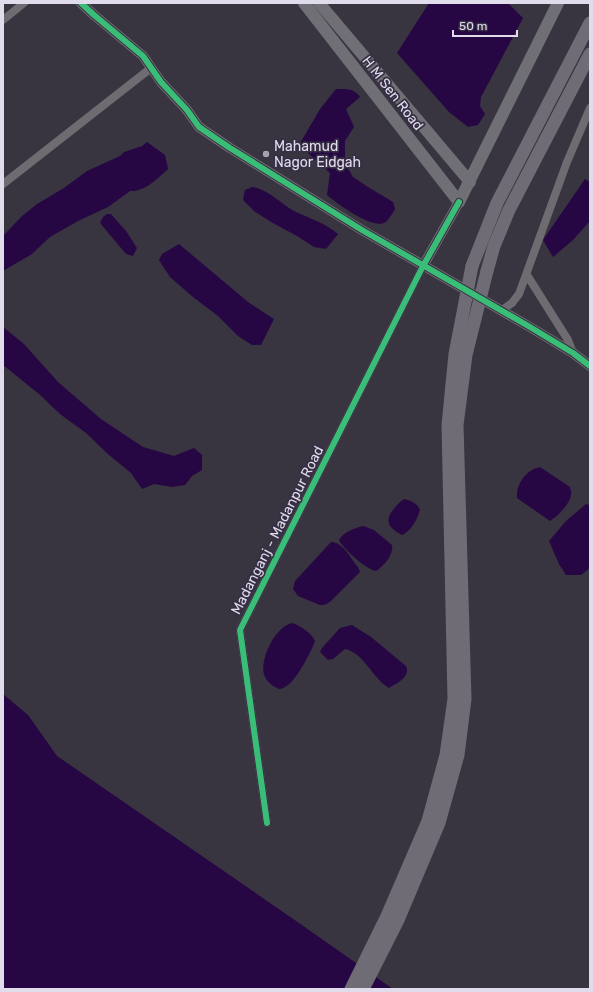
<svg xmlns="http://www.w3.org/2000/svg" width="593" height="992" viewBox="0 0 593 992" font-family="Rubik,sans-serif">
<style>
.water{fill:#270644}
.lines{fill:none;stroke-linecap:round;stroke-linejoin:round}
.minor{stroke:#6e6c70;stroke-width:8}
.tertiary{stroke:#6e6c70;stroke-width:10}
.secondary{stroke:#706f75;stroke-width:12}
.primary{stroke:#6f6c75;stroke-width:13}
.primary-bridge{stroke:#6f6c75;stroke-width:13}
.cycleway-casing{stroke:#372f45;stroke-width:8}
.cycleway{stroke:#3abd76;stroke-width:6}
.poi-dot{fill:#a6a1af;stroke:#372f45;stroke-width:1.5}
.labels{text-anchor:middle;stroke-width:3.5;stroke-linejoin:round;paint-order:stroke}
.street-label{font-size:14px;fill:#e1dceb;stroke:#372f45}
.poi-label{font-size:14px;fill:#e1dceb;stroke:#372f45;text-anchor:start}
</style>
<rect width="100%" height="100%" fill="#383440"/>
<g class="water">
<polygon points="429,3 508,3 523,18 481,97 480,106 485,114 478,125 468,127 449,112 397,53"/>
<path d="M336,89C346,89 354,88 360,97L346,109L354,127L345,141V163L353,177L368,187L393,202L395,209C393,213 389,219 386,222C373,231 337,203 327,195L330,173L299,145L320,109Z"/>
<path d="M147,142L165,155L168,169C158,178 145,192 130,191L108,207L78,221L50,237L32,254L3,271V236L22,216L37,204L64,188L87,171L120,156L124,152L142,146Z"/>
<polygon points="585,179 590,182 590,221 573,240 553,257 543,240"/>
<path d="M252,187C267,188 282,205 296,212C311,219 325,223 338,234L326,249L314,247L297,236L271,222L254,211L243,200L245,190Z"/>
<polygon points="107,214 111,214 126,231 137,248 133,256 126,254 100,223 103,217"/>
<polygon points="179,244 248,302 274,319 261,345 252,345 238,336 218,316 193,297 170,277 159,260 162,254"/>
<polygon points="3,327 24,344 58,382 101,419 143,447 174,456 194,448 202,455 202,470 192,476 185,485 172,487 154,484 142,489 131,473 109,455 86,433 60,414 39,394 3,365"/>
<path d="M540,467L570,487C570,489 572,491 571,494C571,503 557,517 550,521L517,498C516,484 526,470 540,467Z"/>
<path d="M404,499C412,501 417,503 420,510C417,520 411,531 402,535C391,529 383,522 393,510C396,506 399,502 404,499Z"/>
<polygon points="586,504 590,505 590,568 581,575 566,575 559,564 549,541 566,521"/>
<path d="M363,526L374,530L392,545C394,554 384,566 376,571C367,570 343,549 339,540C343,532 355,528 363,526Z"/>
<path d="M331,542C343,542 351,559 358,567L360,572L330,602L324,605H320L298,596L293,589L295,581Z"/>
<path d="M293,623C301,627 311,632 315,641C311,652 296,682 285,687C284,688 280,689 279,689C274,687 267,682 265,677C258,662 275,625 293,623Z"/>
<path d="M352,625L371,637L406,666C411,677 397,683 389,688C373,679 363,652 345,649L333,659L328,660L320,652L322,648L340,628Z"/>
<polygon points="3,694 28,715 57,756 299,923 393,989 3,989"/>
</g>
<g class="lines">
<g class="minor">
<polyline points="3,20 24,3"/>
<polyline points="3,184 151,68"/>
<polyline points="527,275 568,340 573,353"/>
<polyline points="501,311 512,303 519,294 567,162 590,108"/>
<polyline points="267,823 240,630 423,266"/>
</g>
<g class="tertiary">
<polyline points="81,3 94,15 143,56 161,82 187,110 199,127 230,148 362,230 530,327 573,353 590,366"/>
<polyline points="423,266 459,202"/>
</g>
<g class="secondary">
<polyline points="304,3 459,202 558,3"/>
<polyline points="319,3 470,182"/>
</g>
<g class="primary">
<polyline points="472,266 497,203 590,23"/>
<polyline points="487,271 494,246 509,210 590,54"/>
</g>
<g class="primary-bridge">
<polyline points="351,989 387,916 428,821 446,755 454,699 448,425 455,354 472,266"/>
<polyline points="363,989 398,920 439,823 458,755 465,699 457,425 466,355 487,271"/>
</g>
<defs>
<g id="cycleway">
<polyline points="81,3 94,15 143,56 161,82 187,110 199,127 230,148 362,230 530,327 573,353 590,366"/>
<polyline points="267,823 240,630 423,266 459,202"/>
</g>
</defs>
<use href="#cycleway" class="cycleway-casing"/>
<use href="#cycleway" class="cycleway"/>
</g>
<circle class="poi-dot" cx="266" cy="154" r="4"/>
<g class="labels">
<g class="street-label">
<text transform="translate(393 93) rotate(52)" y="5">H M Sen Road</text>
<text transform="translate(277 530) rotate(-63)" y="5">Madanganj - Madanpur Road</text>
</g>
<g class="poi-label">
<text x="274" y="151">Mahamud<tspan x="274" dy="16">Nagor Eidgah</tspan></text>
</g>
</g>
<rect width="593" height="992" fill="none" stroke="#e1dceb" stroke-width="8"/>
<path d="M453 30v6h64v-6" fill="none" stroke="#e1dceb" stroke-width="2"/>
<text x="459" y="30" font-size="12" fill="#e1dceb" stroke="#372f45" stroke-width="3" paint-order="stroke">50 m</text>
</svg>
